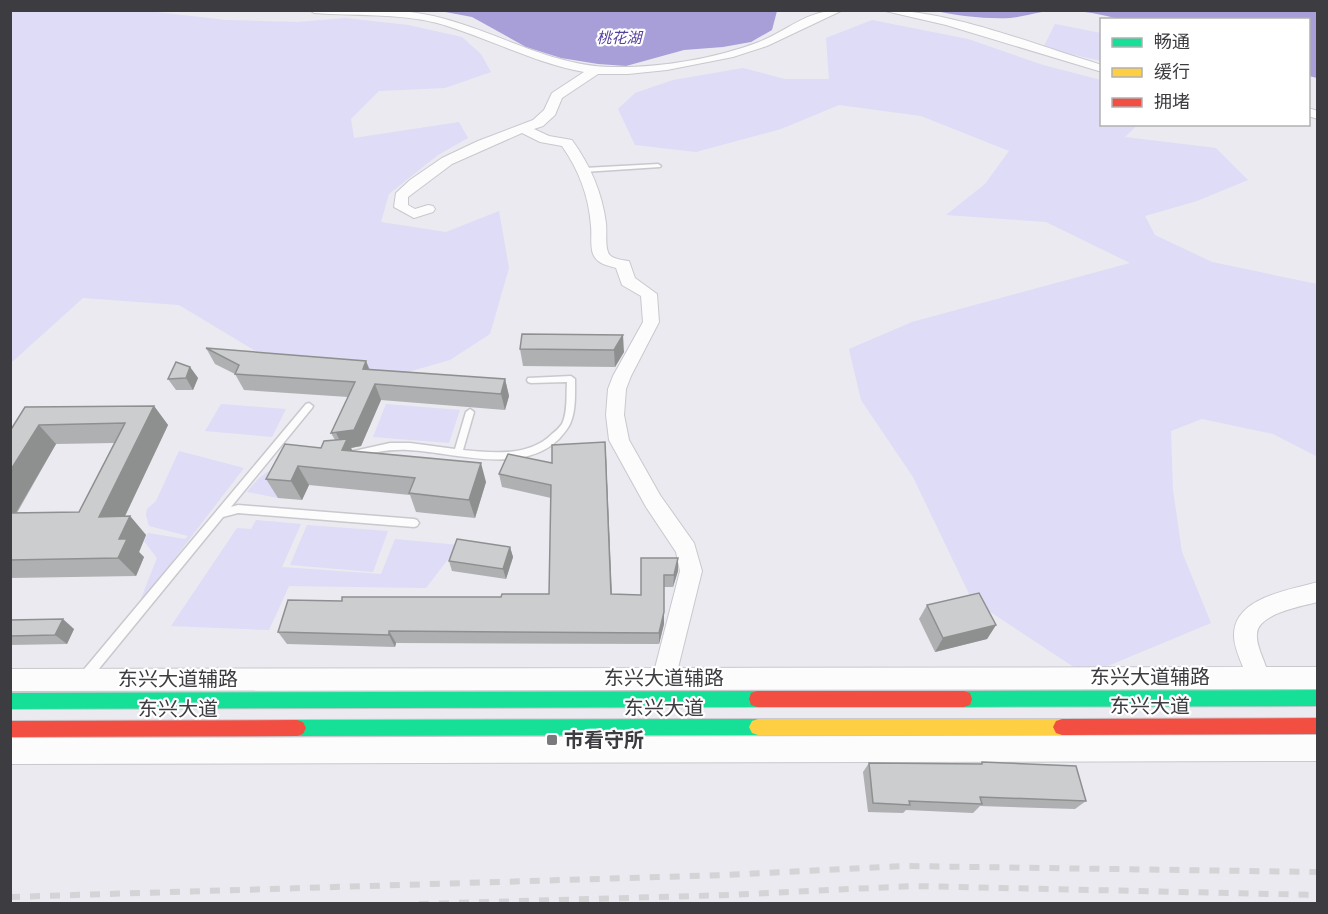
<svg xmlns="http://www.w3.org/2000/svg" width="1328" height="914" viewBox="0 0 1328 914" font-family="'Roboto Condensed','Noto Sans SC',sans-serif">
<style>
.green{fill:#dedcf7}
.water{fill:#a89fd8}
.lines{fill:none;stroke-linecap:round;stroke-linejoin:round}
.lane-casing{stroke:#c8c8cd;stroke-width:3}
.street-casing{stroke:#c8c8cd;stroke-width:2}
.fast-casing{stroke:#c8c8cd;stroke-width:2}
.slow-casing{stroke:#c8c8cd;stroke-width:2}
.jam-casing{stroke:#c8c8cd;stroke-width:2}
.lane{fill:#fcfcfd;fill-rule:evenodd}
.street{fill:#fcfcfd;fill-rule:evenodd}
.fast{fill:#16e098;fill-rule:evenodd}
.slow{fill:#ffcf43;fill-rule:evenodd}
.jam{fill:#f24e42;fill-rule:evenodd}
.rail{stroke:#d4d4d6;stroke-width:6;stroke-dasharray:10 10;stroke-linecap:butt}
.wall{fill:#afb0b1;fill-rule:evenodd}
.shaded-wall{fill:#8e9090}
.building{fill:#cbcdce;stroke:#8e9090;stroke-width:1.5}
.poi-dot{fill:#79797e;stroke:#fff;stroke-width:2}
.labels{text-anchor:middle;stroke-width:4.5;stroke-linejoin:round;paint-order:stroke}
.far-water-label{font-size:15px;font-style:italic;fill:#57419e;stroke:#fff}
.near-street-label{font-size:20px;fill:#3c3c41;stroke:#fff}
.near-poi-label{font-size:20px;font-weight:bold;fill:#3c3c41;stroke:#fff;text-anchor:start}
</style>
<rect width="100%" height="100%" fill="#eaeaf0"/>
<g class="green">
<polygon points="139,10 226,20 297,22 345,18 408,25 462,37 481,54 491,72 445,88 379,91 351,119 354,138 459,122 468,138 438,155 389,194 381,222 446,232 499,211 509,268 490,334 450,360 380,380 272,361 179,305 83,298 11,363 11,11"/>
<polygon points="872,20 968,39 1043,65 1101,80 1102,124 1137,125 1125,137 1216,148 1248,180 1197,201 1145,216 1155,235 1212,262 1317,284 1318,457 1273,434 1202,419 1171,431 1173,490 1182,552 1211,623 1086,675 972,600 913,477 861,400 849,349 912,322 1130,263 1046,222 946,215 985,184 1009,151 921,116 839,105 781,129 696,152 635,145 618,109 635,93 673,80 743,68 785,79 829,79 826,38"/>
<polygon points="1055,24 1101,33 1101,61 1043,48"/>
<polygon points="221,404 286,409 272,437 205,431"/>
<polygon points="386,404 460,410 449,443 373,437"/>
<polygon points="179,451 244,468 138,606 157,558 144,541 148,533 185,539 188,536 149,526 146,515 147,509 156,501"/>
<path d="M295,463L278,498L247,492C261,473 272,467 295,463Z"/>
<polygon points="256,520 301,524 282,567 381,574 395,539 459,545 426,588 289,586 269,630 171,626 237,528 251,529"/>
<polygon points="307,525 388,531 373,572 290,565"/>
</g>
<g class="water">
<polygon points="440,11 777,11 772,30 751,42 723,47 684,50 626,66 598,64 561,58 526,47 472,17"/>
<path d="M935,11H1317V78L1309,76L1308,20H1121C1096,12 1068,9 1042,12C1031,14 1021,17 1010,18C984,19 960,16 935,11Z"/>
</g>
<g class="lines">
<defs>
<g id="lane">
<polygon points="658,164 661,166 660,167 584,172 581,170 584,168"/>
<path d="M571,376L575,379C575,394 576,411 570,424C567,430 563,434 559,439C521,476 454,452 408,450C389,449 372,453 354,457L351,456L350,454L351,452L354,451L390,443H410L455,449L466,412L470,409L474,412L463,450C493,453 529,457 552,434C556,431 559,428 562,424C568,412 566,395 567,382L531,383L528,382L527,380L528,378Z"/>
<polygon points="309,403 313,406 312,408 231,507 238,505 414,519 417,520 419,523 417,526 414,527 238,513 223,517 89,681 85,682 81,681 80,677 81,673 306,404"/>
</g>
<g id="street">
<path d="M309,10C354,10 401,6 445,19C501,34 552,66 611,67C659,68 714,59 759,42C791,29 806,10 843,10L767,46L733,57L667,70L628,74H598L562,98L555,115L543,126L534,129L549,136L572,140C590,165 602,192 606,223C607,232 605,244 608,252C610,259 622,260 629,261L635,278L657,294L659,322L631,376L626,389L624,415L629,440L660,495L694,543L702,571L678,668L1243,667C1239,657 1234,646 1234,636C1233,597 1290,590 1318,582V602C1302,606 1257,614 1257,634C1256,645 1263,657 1266,667H1318V689L10,691V669L655,668L680,571L676,552L646,507L609,440L606,415L608,389L613,376L643,322L641,296L622,285L616,268C607,265 597,264 593,254C590,246 592,234 591,226C589,197 579,170 562,146L540,142L522,133L452,164L408,197V205L415,209L428,205L433,206L435,209L433,212L414,218L394,207L396,193L410,180L442,158L478,141L533,120L544,110L552,93L584,72C533,63 487,37 437,23C397,13 355,16 314,13Z"/>
<path d="M881,10C951,10 1034,45 1102,65V72L946,25Z"/>
<polygon points="1308,108 1318,111 1318,119 1308,116"/>
<polygon points="1318,735 1318,761 10,764 10,738"/>
</g>
<g id="fast">
<polygon points="1318,690 1318,706 964,707 958,705 956,699 958,693 964,691"/>
<polygon points="757,691 763,693 765,699 763,705 757,707 10,709 10,693"/>
<polygon points="758,719 764,721 767,727 764,733 758,735 297,736 291,734 288,728 291,722 297,720"/>
</g>
<polygon id="slow" points="758,719 1062,719 1068,721 1071,727 1068,733 1062,735 758,735 752,733 749,727 752,721"/>
<g id="jam">
<polygon points="757,691 964,691 970,693 972,699 970,705 964,707 757,707 751,705 749,699 751,693"/>
<polygon points="1318,718 1318,734 1062,735 1056,733 1053,727 1056,721 1062,719"/>
<polygon points="297,720 303,722 306,728 303,734 297,736 10,737 10,721"/>
</g>
</defs>
<use href="#lane" class="lane-casing"/>
<use href="#street" class="street-casing"/>
<use href="#fast" class="fast-casing"/>
<use href="#slow" class="slow-casing"/>
<use href="#jam" class="jam-casing"/>
<use href="#lane" class="lane"/>
<use href="#street" class="street"/>
<use href="#fast" class="fast"/>
<use href="#slow" class="slow"/>
<use href="#jam" class="jam"/>
<g class="rail">
<polyline points="10,897 726,875 906,866 1318,872"/>
<polyline points="419,904 729,895 912,886 1318,895"/>
</g>
</g>
<g class="wall">
<polygon points="522,334 624,352 615,367 523,366 520,349"/>
<polygon points="206,348 366,361 370,370 505,379 509,396 505,410 381,400 361,446 351,448 353,451 486,482 475,518 416,512 410,495 309,485 302,500 278,498 266,479 335,440 331,433 348,397 244,390 235,374 215,364"/>
<polygon points="190,367 198,378 193,390 176,390 168,379"/>
<path d="M154,406L168,425L125,516H130L146,535L139,552L144,557L136,576L10,578V431L25,407ZM114,443L79,512L17,513L56,444Z"/>
<polygon points="606,456 612,594 641,595 641,558 678,571 673,587 664,587 664,624 659,644 396,643 395,647 287,644 278,632 342,601 501,597 549,594 551,498 502,487 499,474 552,463"/>
<polygon points="510,547 513,557 506,579 452,571 449,561"/>
<polygon points="927,605 996,625 987,639 935,652 919,619"/>
<polygon points="10,620 74,629 67,644 10,645"/>
<polygon points="982,762 1086,801 1075,809 980,806 973,813 906,810 903,813 868,812 863,772 869,763 980,764"/>
</g>
<g class="shaded-wall">
<polygon points="623,335 624,352 615,367 614,350"/>
<polygon points="366,361 372,377 363,369"/>
<polygon points="190,367 198,378 193,390 186,378"/>
<polygon points="505,379 509,396 505,410 501,394"/>
<polygon points="375,384 381,400 361,446 351,448 356,458 342,450 343,447 336,433"/>
<polygon points="154,406 168,425 116,535 99,517"/>
<polygon points="39,425 56,444 10,523 10,471"/>
<polygon points="605,442 606,456 612,607 611,594"/>
<polygon points="481,463 486,482 475,518 469,500"/>
<polygon points="298,466 309,485 302,500 291,481"/>
<polygon points="130,516 146,535 139,552 144,557 136,576 118,558 119,539"/>
<polygon points="510,547 513,557 506,579 503,569"/>
<polygon points="678,558 678,571 673,587 674,575"/>
<polygon points="664,612 664,624 659,644 659,633"/>
<polygon points="63,619 74,629 67,644 55,635"/>
<polygon points="996,625 987,639 935,652 943,638"/>
<polygon points="389,631 396,643 395,647 389,635"/>
</g>
<g class="building">
<polygon points="522,334 623,335 614,350 520,349"/>
<polygon points="206,348 366,361 363,369 505,379 501,394 375,384 354,430 331,433 355,382 235,374 239,365"/>
<polygon points="176,362 190,367 186,378 168,379"/>
<polygon points="154,406 99,517 130,516 119,539 127,539 118,558 10,560 10,513 79,512 125,423 39,425 10,471 10,431 25,407"/>
<polygon points="347,439 342,450 481,463 469,500 409,493 415,478 298,466 291,481 266,479 285,444 321,448 324,441"/>
<polygon points="605,442 611,594 641,595 641,558 678,558 674,575 664,575 664,612 659,633 389,631 389,635 278,632 288,600 342,601 342,597 501,597 502,594 549,594 551,485 499,474 508,454 552,463 552,445"/>
<polygon points="457,539 510,547 503,569 449,561"/>
<polygon points="979,593 996,625 943,638 927,605"/>
<polygon points="63,619 55,635 10,636 10,620"/>
<polygon points="982,762 1076,766 1086,801 980,797 982,804 909,801 910,805 873,803 869,763 982,764"/>
</g>
<rect class="poi-dot" x="546" y="734" width="12" height="12" rx="3"/>
<g class="labels">
<g class="far-water-label">
<text x="619" y="43">桃花湖</text>
</g>
<g class="near-street-label">
<text x="1150" y="684">东兴大道辅路</text>
<text x="664" y="685">东兴大道辅路</text>
<text x="178" y="686">东兴大道辅路</text>
<text x="1150" y="713">东兴大道</text>
<text x="664" y="715">东兴大道</text>
<text x="178" y="716">东兴大道</text>
</g>
<g class="near-poi-label">
<text x="564" y="747">巿看守所</text>
</g>
</g>
<rect width="1328" height="914" fill="none" stroke="#3c3c41" stroke-width="24"/>
<rect x="1100" y="18" width="210" height="108" fill="#ffffff" stroke="#b1b1b3" stroke-width="1.5"/>
<rect x="1112" y="38" width="30" height="9" fill="#16e098" stroke="#b1b1b3" stroke-width="1.5"/>
<text x="1154" y="48" font-size="18" fill="#3c3c41">畅通</text>
<rect x="1112" y="68" width="30" height="9" fill="#ffcf43" stroke="#b1b1b3" stroke-width="1.5"/>
<text x="1154" y="78" font-size="18" fill="#3c3c41">缓行</text>
<rect x="1112" y="98" width="30" height="9" fill="#f24e42" stroke="#b1b1b3" stroke-width="1.5"/>
<text x="1154" y="108" font-size="18" fill="#3c3c41">拥堵</text>
</svg>
